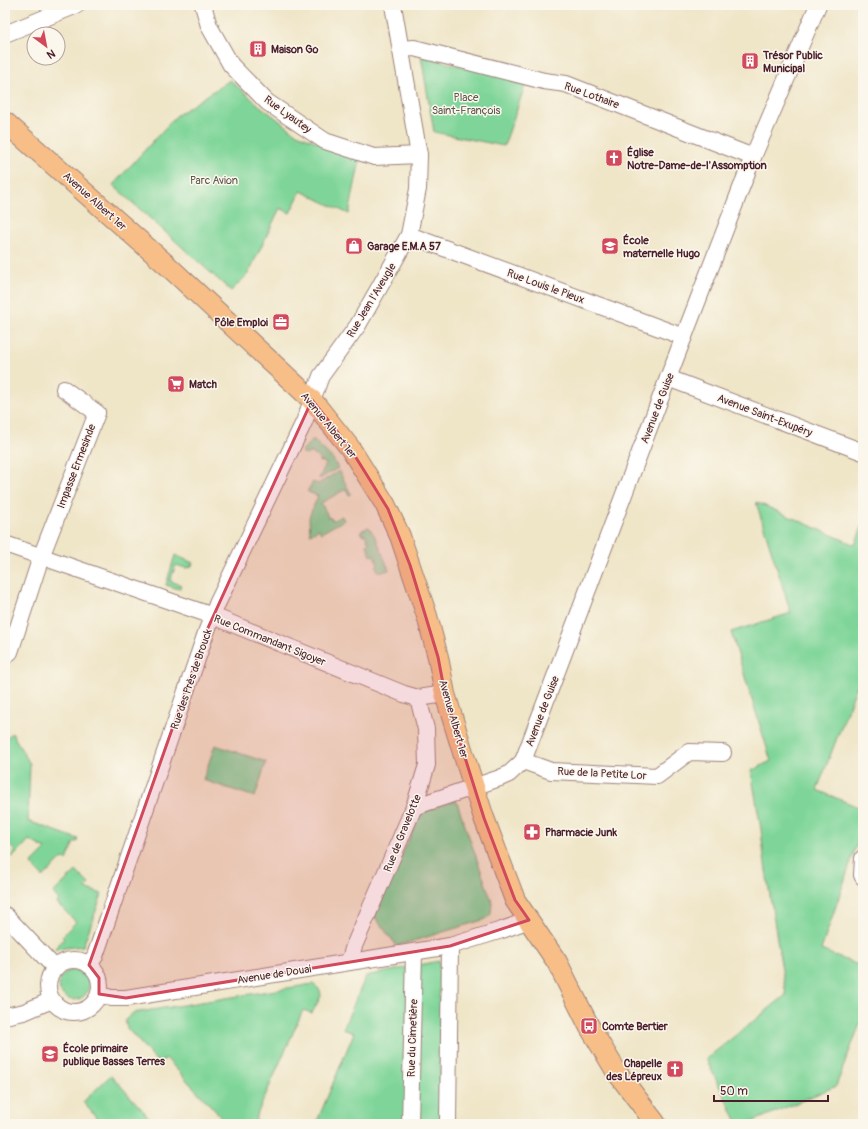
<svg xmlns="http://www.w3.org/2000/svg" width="868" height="1129" viewBox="0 0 868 1129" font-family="Pangolin,sans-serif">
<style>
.green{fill:#7fd599;stroke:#647a62}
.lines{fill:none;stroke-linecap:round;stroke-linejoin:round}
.minor-casing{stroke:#9c8279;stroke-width:18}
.major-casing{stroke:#9c8279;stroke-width:22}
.minor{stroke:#fff;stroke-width:16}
.major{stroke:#f7be88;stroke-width:20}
.marked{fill:#d1495b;fill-opacity:0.2;stroke:#d1495b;stroke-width:3;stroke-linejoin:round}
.labels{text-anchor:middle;stroke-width:3;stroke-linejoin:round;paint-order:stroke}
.poi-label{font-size:11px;font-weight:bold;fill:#4a1f2b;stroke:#fbf7ec;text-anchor:start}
.street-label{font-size:11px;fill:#4a1f2b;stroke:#fbf7ec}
.park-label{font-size:11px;fill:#5a564c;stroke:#fbf7ec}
</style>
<rect width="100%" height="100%" fill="#fbf7ec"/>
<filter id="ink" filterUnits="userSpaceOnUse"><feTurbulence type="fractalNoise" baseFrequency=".025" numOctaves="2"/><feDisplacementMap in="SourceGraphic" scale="8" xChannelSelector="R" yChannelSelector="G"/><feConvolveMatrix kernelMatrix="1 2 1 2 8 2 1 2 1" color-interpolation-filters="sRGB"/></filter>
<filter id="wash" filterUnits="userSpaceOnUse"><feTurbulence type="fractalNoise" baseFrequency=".012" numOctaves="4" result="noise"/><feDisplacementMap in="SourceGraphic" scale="16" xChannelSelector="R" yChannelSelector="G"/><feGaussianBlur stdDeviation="0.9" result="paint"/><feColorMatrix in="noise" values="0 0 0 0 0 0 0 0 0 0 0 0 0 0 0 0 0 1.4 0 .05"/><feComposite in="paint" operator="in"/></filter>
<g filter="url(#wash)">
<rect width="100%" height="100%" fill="#efe5c7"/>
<g class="green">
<polygon points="421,56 526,83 504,146 434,132"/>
<polygon points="230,80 260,106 297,134 360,159 349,214 301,191 290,213 280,208 248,274 231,291 113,185 176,116"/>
<polygon points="312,440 314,440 333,459 338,468 319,479 326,463 319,461 320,458 309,452 307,455 301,452"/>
<polygon points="339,471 351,494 349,495 346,489 321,503 329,518 330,517 332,520 334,520 342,516 344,520 321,533 319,529 310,534 309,517 318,496 308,492 308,490 313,482 318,484"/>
<polygon points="756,502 855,545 863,524 863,670 817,790 863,809 863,826 821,950 863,967 863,1016 836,1086 747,1124 738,1124 706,1059 786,995 764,858 761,829 751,771 771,761 731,632 791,613"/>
<polygon points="369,527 376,538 389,570 379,573 376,566 378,565 374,555 371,556 367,545 369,543 365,534 362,535 361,531"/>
<polygon points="175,555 193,563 191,567 186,568 176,565 170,581 181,585 179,589 166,585"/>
<polygon points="12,733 30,764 28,821 78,839 77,842 74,842 67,860 63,858 43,877 31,864 46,849 29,840 13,857 11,855 15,851 7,843 5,845 5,739"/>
<polygon points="215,745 266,762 255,797 203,780"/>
<polygon points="456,800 492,902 491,914 486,919 397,946 374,916 421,813"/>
<polygon points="76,871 89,884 85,888 102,894 83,946 56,949 55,948 64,939 62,936 76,922 57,903 59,900 53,893"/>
<polygon points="439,961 441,1124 316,1124 354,1033 343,1029 366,976"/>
<circle cx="74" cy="985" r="15"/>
<polygon points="313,984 320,990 321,996 312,1013 303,1010 255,1119 263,1124 219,1124 224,1120 166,1058 159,1064 127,1028 125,1020 133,1013"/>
<polygon points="111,1075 155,1124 102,1124 83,1102"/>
</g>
</g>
<g filter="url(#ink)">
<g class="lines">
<defs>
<g id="minor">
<polyline points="203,5 209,26 231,65 267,102 325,141 374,157 419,155"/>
<polyline points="5,34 77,5"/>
<polyline points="401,49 414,48 544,81 566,84 753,157"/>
<polyline points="409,235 684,337"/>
<polyline points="668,378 863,452"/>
<polyline points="5,544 213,616 404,694 418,698 445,694"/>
<polyline points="5,656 10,652 41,557 97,413 64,389"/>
<polyline points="523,761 551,771 657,776 689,752 723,753"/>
<polyline points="414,807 500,778 509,774 523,761 668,378 753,157 818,5"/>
<polyline points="863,858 862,875 863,877"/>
<polyline points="5,915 55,968"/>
<circle cx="74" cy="986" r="26"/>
<polyline points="349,962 354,946 414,807 427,765 426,729 418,698"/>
<polyline points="89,965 95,956 207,630 217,604 304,422 321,376 358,325 409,235 418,189 419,155 393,5"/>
<polyline points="99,994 111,998 126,998 450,946 502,930 529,920"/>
<polyline points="5,1016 24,1012 52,1000"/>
<polyline points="410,1124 414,952"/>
<polyline points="448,1124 450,946"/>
</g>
<polyline id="major" points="5,122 168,266 312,400 350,448 385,504 400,536 427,616 438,657 445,694 465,759 484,818 515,900 557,962 589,1026 616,1071 656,1124"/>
</defs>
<use href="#minor" class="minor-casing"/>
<use href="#major" class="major-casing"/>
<use href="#minor" class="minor"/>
<use href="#major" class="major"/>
</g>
</g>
<path class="marked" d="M312,400L350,448L388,509L410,565L438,657L445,694L484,818L515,900L529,920L450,946L126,998L99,994V978L89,965L207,630Z"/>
<defs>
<symbol id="building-square" viewBox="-11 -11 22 22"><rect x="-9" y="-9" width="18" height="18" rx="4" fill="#d1495b" stroke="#fbf7ec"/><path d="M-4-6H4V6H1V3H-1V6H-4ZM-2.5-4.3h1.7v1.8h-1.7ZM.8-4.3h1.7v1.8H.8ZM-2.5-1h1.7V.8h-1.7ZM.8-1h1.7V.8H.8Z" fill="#fff"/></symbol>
<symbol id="church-square" viewBox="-11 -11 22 22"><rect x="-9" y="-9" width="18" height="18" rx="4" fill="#d1495b" stroke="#fbf7ec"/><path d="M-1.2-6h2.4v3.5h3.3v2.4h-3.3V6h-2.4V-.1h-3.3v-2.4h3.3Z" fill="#fff"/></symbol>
<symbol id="shop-square" viewBox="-11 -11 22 22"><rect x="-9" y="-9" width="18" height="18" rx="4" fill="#d1495b" stroke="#fbf7ec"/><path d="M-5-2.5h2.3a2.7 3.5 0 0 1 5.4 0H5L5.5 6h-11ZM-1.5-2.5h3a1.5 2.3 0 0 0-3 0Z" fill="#fff"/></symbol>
<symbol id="school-square" viewBox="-11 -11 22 22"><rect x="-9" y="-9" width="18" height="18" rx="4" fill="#d1495b" stroke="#fbf7ec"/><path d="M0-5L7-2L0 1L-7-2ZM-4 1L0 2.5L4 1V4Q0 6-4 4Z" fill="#fff"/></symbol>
<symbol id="office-square" viewBox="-11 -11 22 22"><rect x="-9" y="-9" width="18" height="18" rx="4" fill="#d1495b" stroke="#fbf7ec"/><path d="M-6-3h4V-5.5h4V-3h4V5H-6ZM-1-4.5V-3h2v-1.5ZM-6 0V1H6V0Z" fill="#fff"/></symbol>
<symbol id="supermarket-square" viewBox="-11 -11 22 22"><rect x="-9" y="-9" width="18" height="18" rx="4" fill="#d1495b" stroke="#fbf7ec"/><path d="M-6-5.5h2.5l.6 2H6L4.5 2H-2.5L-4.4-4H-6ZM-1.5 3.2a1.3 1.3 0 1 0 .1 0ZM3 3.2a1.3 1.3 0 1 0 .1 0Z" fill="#fff"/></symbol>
<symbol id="pharmacy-square" viewBox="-11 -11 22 22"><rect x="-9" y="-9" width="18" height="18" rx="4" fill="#d1495b" stroke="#fbf7ec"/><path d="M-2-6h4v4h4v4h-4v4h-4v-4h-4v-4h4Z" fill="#fff"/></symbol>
<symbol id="bus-square" viewBox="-11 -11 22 22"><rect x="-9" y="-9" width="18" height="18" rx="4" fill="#d1495b" stroke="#fbf7ec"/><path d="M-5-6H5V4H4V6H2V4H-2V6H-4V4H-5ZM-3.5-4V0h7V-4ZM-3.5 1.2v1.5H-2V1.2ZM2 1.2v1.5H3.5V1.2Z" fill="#fff"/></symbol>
</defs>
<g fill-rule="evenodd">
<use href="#building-square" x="248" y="39" width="20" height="20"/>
<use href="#building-square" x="740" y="51" width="20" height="20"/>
<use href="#church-square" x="604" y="148" width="20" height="20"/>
<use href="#shop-square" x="344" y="236" width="20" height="20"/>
<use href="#school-square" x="600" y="236" width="20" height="20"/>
<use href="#office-square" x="271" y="312" width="20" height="20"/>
<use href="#supermarket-square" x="166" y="374" width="20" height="20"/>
<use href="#pharmacy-square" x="522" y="822" width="20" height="20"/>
<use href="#bus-square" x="579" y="1016" width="20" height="20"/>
<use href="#school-square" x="40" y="1044" width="20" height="20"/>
<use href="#church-square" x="665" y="1059" width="20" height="20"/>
</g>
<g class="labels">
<g class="poi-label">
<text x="271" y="53">Maison Go</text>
<text x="763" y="59">Trésor Public<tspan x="763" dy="13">Municipal</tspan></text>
<text x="627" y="156">Église<tspan x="627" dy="13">Notre-Dame-de-l'Assomption</tspan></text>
<text x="623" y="244">École<tspan x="623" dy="13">maternelle Hugo</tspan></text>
<text x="367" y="250">Garage E.M.A 57</text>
<text x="268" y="326" text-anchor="end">Pôle Emploi</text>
<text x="189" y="388">Match</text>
<text x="545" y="836">Pharmacie Junk</text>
<text x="602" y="1030">Comte Bertier</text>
<text x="63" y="1052">École primaire<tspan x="63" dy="13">publique Basses Terres</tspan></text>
<text x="662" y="1067" text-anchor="end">Chapelle<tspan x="662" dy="13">des Lépreux</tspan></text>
</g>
<g class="street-label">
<text transform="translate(592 95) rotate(20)" y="4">Rue Lothaire</text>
<text transform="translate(288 114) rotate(36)" y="4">Rue Lyautey</text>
<text transform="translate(95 201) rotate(42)" y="4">Avenue Albert 1er</text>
<text transform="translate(546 286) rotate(20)" y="4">Rue Louis le Pieux</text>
<text transform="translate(371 300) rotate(-59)" y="4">Rue Jean l'Aveugle</text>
<text transform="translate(657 408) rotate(-69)" y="4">Avenue de Guise</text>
<text transform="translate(765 415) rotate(21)" y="4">Avenue Saint-Exupéry</text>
<text transform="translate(329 425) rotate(51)" y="4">Avenue Albert 1er</text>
<text transform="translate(76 466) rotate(-69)" y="4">Impasse Ermesinde</text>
<text transform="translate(270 640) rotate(22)" y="4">Rue Commandant Sigoyer</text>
<text transform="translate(191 679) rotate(-71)" y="4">Rue des Près de Brouck</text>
<text transform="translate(542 711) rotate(-69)" y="4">Avenue de Guise</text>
<text transform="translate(454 719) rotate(74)" y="4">Avenue Albert 1er</text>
<text transform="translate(602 773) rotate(3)" y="4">Rue de la Petite Lor</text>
<text transform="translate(402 833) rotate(-68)" y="4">Rue de Gravelotte</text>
<text transform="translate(274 974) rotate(-9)" y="4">Avenue de Douai</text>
<text transform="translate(412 1038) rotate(-88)" y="4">Rue du Cimetière</text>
</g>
<g class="park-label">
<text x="466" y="101">Place<tspan x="466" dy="13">Saint-François</tspan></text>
<text x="214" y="184">Parc Avion</text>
</g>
</g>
<rect width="868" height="1129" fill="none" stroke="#fbf7ec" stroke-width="20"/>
<g transform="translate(46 46) rotate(148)"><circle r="19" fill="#fbf7ec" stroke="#b4a19f"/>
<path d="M0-3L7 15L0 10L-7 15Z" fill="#d1495b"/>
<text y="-6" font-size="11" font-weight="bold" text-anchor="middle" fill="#4a1f2b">N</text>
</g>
<path d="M714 1095v6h114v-6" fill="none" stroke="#4a1f2b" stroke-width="2"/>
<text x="720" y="1095" font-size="12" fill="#4a1f2b" stroke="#fbf7ec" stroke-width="3" paint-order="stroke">50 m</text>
</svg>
